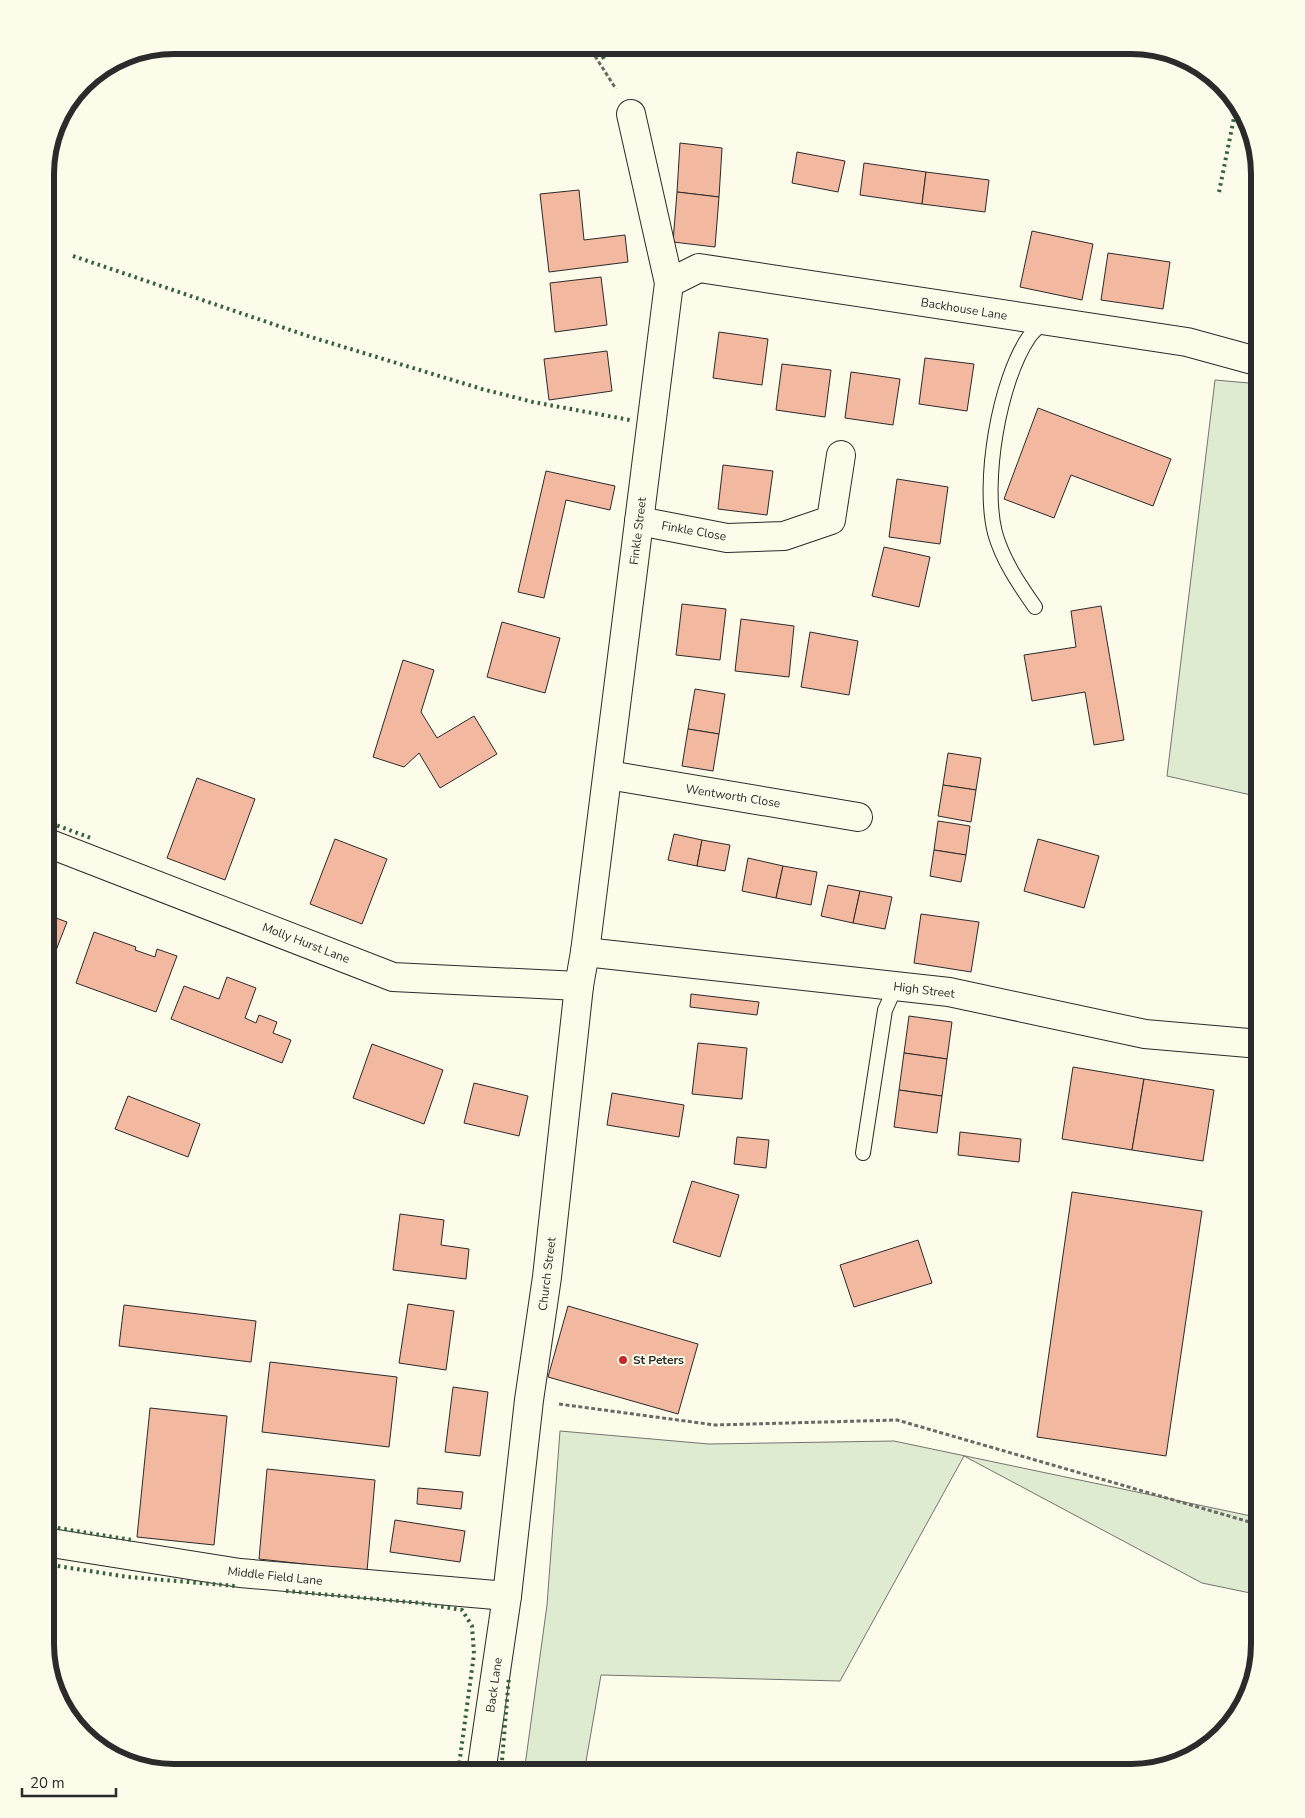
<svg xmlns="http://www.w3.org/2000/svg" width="1305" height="1818" viewBox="0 0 1305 1818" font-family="'Nunito Sans',sans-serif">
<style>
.green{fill:#deebd1;stroke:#74746e}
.building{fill:#f2b8a0;stroke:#2b2b2b}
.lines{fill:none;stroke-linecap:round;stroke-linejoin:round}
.lane-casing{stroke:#2b2b2b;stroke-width:16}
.street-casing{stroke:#2b2b2b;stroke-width:30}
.path{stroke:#6a6964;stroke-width:3;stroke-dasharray:4 2.5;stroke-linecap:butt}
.lane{stroke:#fdfbea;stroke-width:14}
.street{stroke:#fdfbea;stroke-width:28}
.hedge{stroke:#34623c;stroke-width:4;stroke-dasharray:2.5 4;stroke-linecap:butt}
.poi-dot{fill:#c62828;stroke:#fdfbea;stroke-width:2}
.labels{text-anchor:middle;stroke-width:4;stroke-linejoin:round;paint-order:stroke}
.street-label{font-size:12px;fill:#2b2b2b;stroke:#fdfbea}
.poi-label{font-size:12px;font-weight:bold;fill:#2b2b2b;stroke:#fdfbea;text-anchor:start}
.rim{fill:none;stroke:#2b2b2b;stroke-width:6}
</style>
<rect width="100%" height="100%" fill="#fdfbea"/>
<g class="green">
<polygon points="1215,380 1260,384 1260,797 1167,776"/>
<polygon points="560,1431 709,1444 894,1441 1251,1516 1260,1476 1260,1595 1202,1583 964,1456 840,1681 601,1675 584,1773 524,1773 547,1605"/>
</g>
<g class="building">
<polygon points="680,143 722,148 719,197 677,192"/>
<polygon points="797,152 845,161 838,192 792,183"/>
<polygon points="864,163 926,172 922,204 860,195"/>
<polygon points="926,172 989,180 985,212 922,204"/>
<polygon points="579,190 584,240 625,235 628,262 549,272 540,194"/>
<polygon points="677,192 719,197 715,247 673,242"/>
<polygon points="1032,231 1093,244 1082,300 1020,287"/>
<polygon points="1108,253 1170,262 1163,309 1101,300"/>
<polygon points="601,277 607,325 555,332 550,283"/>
<polygon points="719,332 768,339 762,385 713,378"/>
<polygon points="607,351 612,391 549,400 544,359"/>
<polygon points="925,358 974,364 967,411 919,404"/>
<polygon points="782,364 831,370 825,417 776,410"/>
<polygon points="851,372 900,379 893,425 845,418"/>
<polygon points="1038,408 1171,459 1153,506 1071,475 1054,518 1004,499"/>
<polygon points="723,465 773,471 767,515 718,509"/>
<polygon points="546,471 615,486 610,510 566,500 544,598 518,592"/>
<polygon points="897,479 948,487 940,544 889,537"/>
<polygon points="884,547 930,557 919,607 872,596"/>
<polygon points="682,604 726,609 720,660 676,655"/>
<polygon points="1101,606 1124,740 1094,745 1085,692 1032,701 1024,655 1076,647 1071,611"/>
<polygon points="741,619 794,626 789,677 735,671"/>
<polygon points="502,622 560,638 545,693 487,677"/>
<polygon points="810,632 858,641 849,695 801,687"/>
<polygon points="403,660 434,670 421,712 437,738 474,716 497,754 440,788 419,753 404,767 373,757"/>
<polygon points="695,689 725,694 719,734 688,729"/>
<polygon points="688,729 719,734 713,771 682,766"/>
<polygon points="948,753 981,758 976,790 943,785"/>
<polygon points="197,778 255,799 225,880 167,858"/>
<polygon points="943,785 976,790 971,822 938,816"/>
<polygon points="938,821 970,826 966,855 934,850"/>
<polygon points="674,834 702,840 697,866 668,860"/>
<polygon points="335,839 387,859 362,924 310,904"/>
<polygon points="1038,839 1099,856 1084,908 1024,891"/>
<polygon points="702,840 730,845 725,871 697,866"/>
<polygon points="934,850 966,855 961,882 930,876"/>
<polygon points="748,858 783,866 776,898 742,891"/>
<polygon points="783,866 817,872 811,905 776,898"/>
<polygon points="828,885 860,891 853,923 821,916"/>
<polygon points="860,891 892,897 885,929 853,923"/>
<polygon points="45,914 67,922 48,971 45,970"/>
<polygon points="921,914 979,922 971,972 914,963"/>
<polygon points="94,932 136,947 135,950 155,957 157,949 177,956 156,1012 76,983"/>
<polygon points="227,977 256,988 245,1018 256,1023 259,1015 277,1022 273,1033 291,1040 282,1063 171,1019 184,986 219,999"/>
<polygon points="691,994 759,1002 757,1015 690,1007"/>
<polygon points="909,1016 952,1022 947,1059 904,1053"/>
<polygon points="698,1043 747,1048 742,1099 692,1094"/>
<polygon points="372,1044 443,1070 424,1124 353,1098"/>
<polygon points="904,1053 947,1059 942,1096 899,1090"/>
<polygon points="1073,1067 1144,1079 1132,1150 1062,1139"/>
<polygon points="1144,1079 1214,1090 1203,1161 1132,1150"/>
<polygon points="474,1083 528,1096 519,1136 464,1123"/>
<polygon points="899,1090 942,1096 937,1133 894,1127"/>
<polygon points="612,1093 684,1105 679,1137 607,1125"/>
<polygon points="128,1096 200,1124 188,1157 115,1129"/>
<polygon points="960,1132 1021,1139 1019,1162 958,1155"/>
<polygon points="737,1137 769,1140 766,1168 734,1164"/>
<polygon points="692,1181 739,1195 720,1257 673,1242"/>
<polygon points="1072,1192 1202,1211 1166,1456 1037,1437"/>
<polygon points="400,1214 444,1220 441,1245 469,1249 466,1279 393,1270"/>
<polygon points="918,1240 932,1283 854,1307 840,1265"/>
<polygon points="408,1304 454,1311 446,1370 399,1363"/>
<polygon points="124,1305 256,1321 251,1362 119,1346"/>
<polygon points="568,1306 698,1344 678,1414 548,1377"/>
<polygon points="270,1362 397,1377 389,1447 262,1432"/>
<polygon points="453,1387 488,1392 480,1456 445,1452"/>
<polygon points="150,1408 227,1416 214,1545 137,1537"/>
<polygon points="267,1469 375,1480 367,1571 259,1559"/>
<polygon points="418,1488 463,1492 461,1509 417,1504"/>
<polygon points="395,1520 465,1531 460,1562 390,1552"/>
</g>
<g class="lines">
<defs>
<g id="lane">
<path d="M1035,607C1019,584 1003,561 995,533C982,482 999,381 1029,337C1033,331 1039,326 1045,321"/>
<polyline points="863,1153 885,1010 896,986"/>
</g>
<g id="street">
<polyline points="669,283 699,268 1187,342 1260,362"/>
<polyline points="639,521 727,538 784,536 831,520 841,455"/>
<polyline points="608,775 858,817"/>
<polyline points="45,842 393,977 579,986"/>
<polyline points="585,952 949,992 1145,1034 1260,1044"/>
<polyline points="45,1542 240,1573 507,1596"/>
<polyline points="481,1773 507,1596 529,1400 547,1277 579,986 585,952 669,283 631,114"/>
</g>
</defs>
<use href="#lane" class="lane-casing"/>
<use href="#street" class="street-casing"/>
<g class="path">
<polyline points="588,45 616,89"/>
<polyline points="559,1404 715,1425 897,1420 1260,1525"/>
</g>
<use href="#lane" class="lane"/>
<use href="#street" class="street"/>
<g class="hedge">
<polyline points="597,45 605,61"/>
<polyline points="1219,192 1237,103"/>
<polyline points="45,245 46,245"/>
<polyline points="73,256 311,337 482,389 533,402 630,420"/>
<polyline points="45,821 91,838"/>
<polyline points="45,1526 132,1540"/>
<polyline points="45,1564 128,1577 236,1586"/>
<polyline points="286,1591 420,1603 462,1610 472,1626 474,1654 458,1773"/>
<polyline points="501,1773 509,1676"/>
</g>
</g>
<circle class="poi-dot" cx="623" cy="1360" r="5"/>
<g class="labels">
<g class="street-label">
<text transform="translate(964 309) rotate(9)" y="4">Backhouse Lane</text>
<text transform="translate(638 531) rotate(-83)" y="4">Finkle Street</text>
<text transform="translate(694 531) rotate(10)" y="4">Finkle Close</text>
<text transform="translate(733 796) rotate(9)" y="4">Wentworth Close</text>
<text transform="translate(306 943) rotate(21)" y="4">Molly Hurst Lane</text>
<text transform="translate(924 990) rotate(7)" y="4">High Street</text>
<text transform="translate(547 1274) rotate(-83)" y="4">Church Street</text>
<text transform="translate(275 1576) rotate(6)" y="4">Middle Field Lane</text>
<text transform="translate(494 1685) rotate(-82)" y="4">Back Lane</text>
</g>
<g class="poi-label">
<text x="633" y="1364">St Peters</text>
</g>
</g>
<path d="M0 0H1305V1818H0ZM174 54H1131A120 120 0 0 1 1251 174V1644A120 120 0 0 1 1131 1764H174A120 120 0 0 1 54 1644V174A120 120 0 0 1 174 54Z" fill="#fdfbea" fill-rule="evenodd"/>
<path class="rim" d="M174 54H1131A120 120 0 0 1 1251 174V1644A120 120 0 0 1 1131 1764H174A120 120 0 0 1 54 1644V174A120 120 0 0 1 174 54Z"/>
<path d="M22 1788v8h94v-8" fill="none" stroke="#2b2b2b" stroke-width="2.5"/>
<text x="30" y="1788" font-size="15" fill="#2b2b2b" stroke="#fdfbea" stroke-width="4" paint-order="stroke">20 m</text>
</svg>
